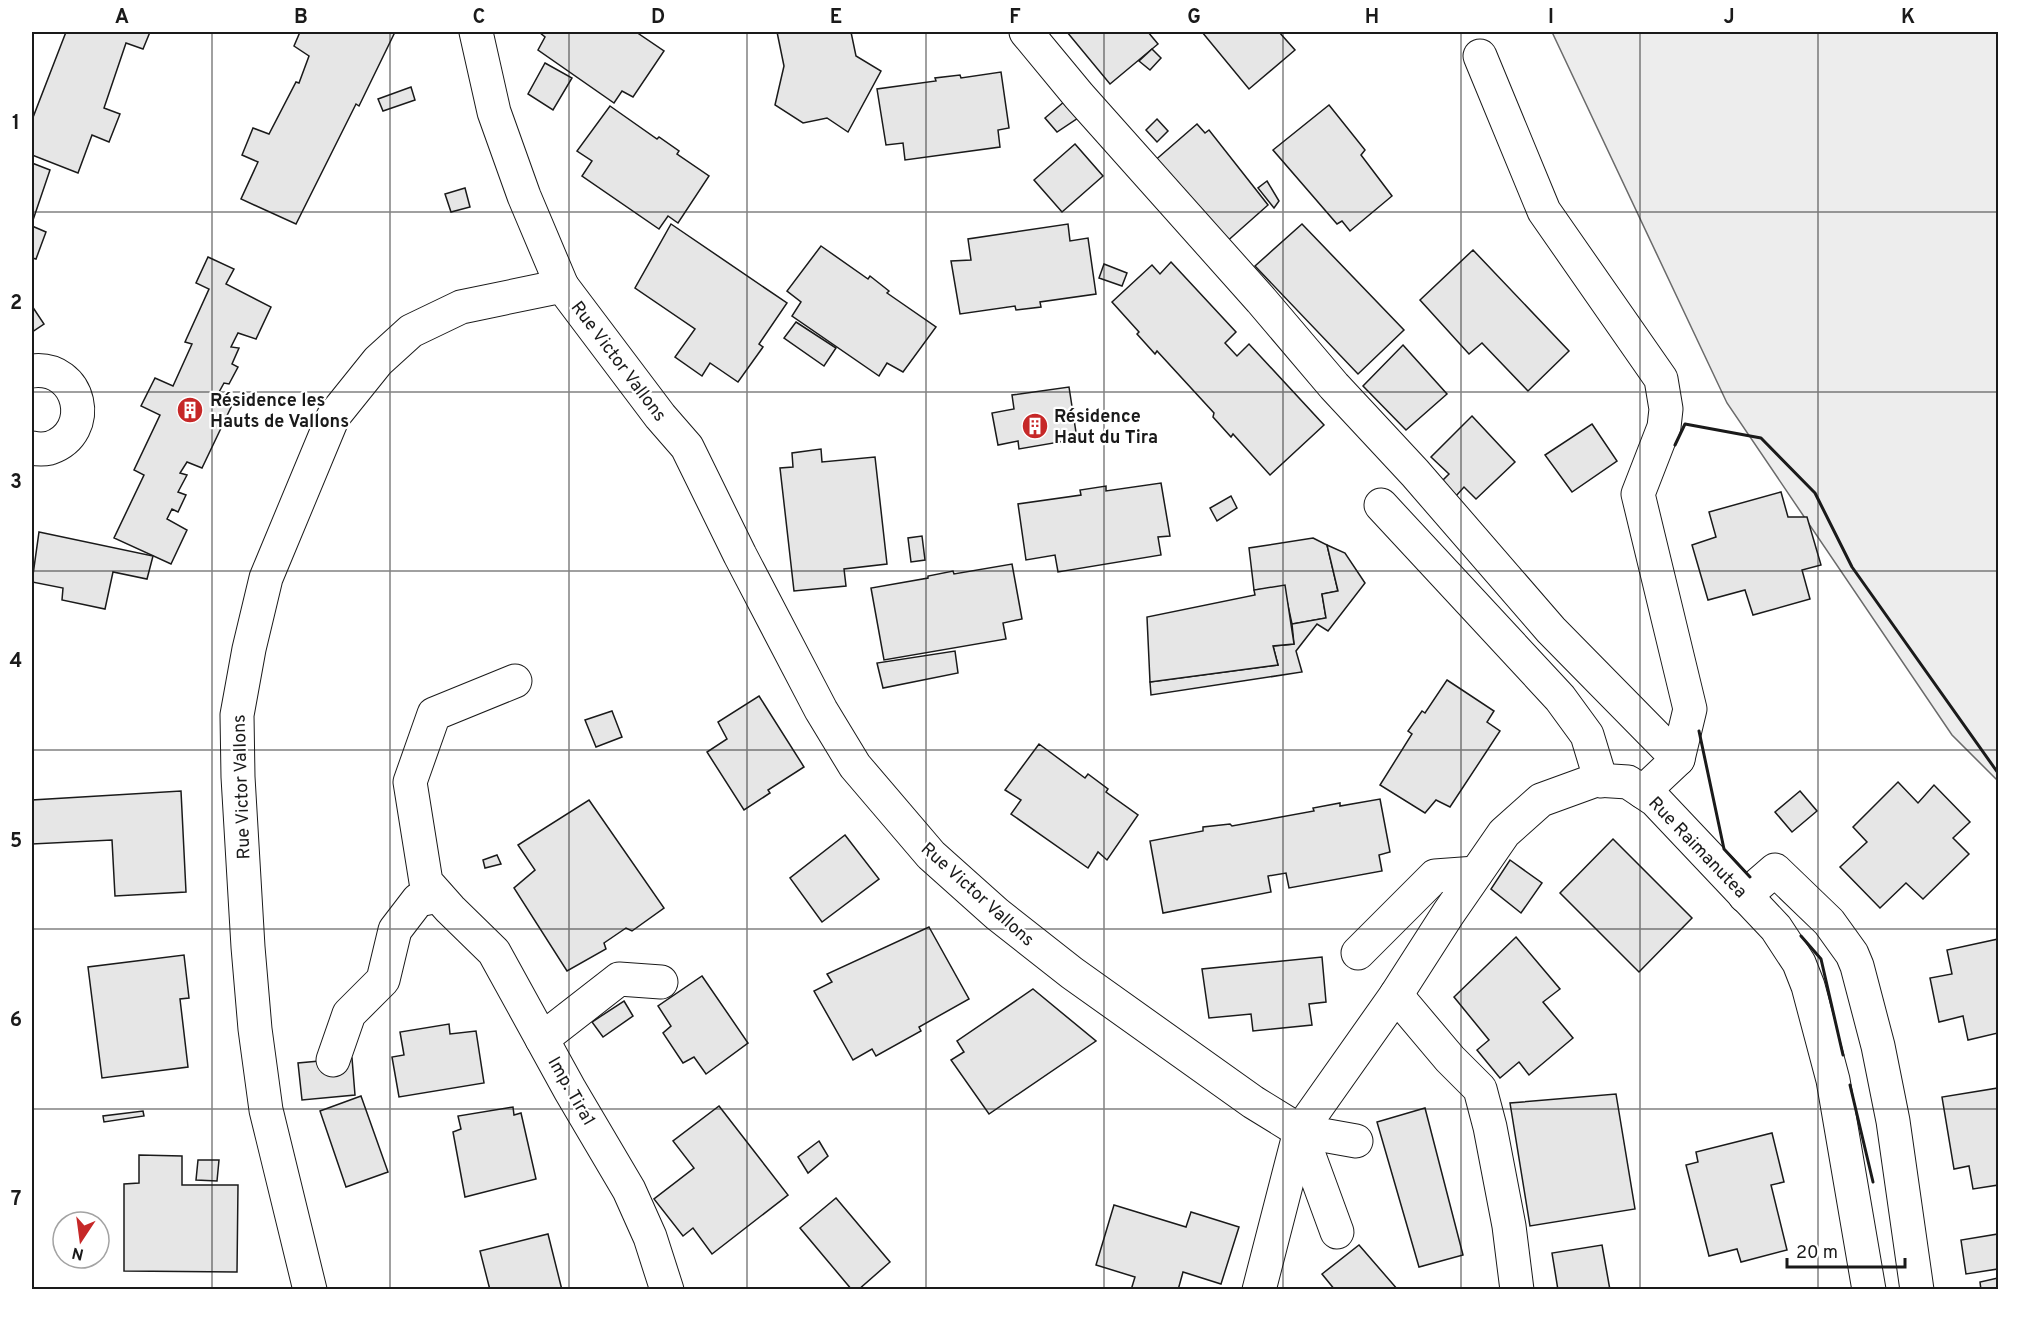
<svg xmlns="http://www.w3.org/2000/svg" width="2030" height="1321" viewBox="0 0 2030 1321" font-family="Overpass,sans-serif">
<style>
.built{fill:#ededed;stroke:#6a6a6a;stroke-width:1.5}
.building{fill:#e6e6e6;stroke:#1a1a1a;stroke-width:1.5}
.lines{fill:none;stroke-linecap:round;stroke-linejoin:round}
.minor-casing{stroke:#1a1a1a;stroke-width:35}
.minor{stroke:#fff;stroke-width:33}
.wall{stroke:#1a1a1a;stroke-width:3}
.grid{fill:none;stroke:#1a1a1a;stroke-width:1.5;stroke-opacity:0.55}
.labels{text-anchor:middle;stroke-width:4.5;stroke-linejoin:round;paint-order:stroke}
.street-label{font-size:18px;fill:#1a1a1a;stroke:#fff}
.poi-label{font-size:18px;font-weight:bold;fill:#1a1a1a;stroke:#fff;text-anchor:start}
.neatline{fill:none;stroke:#1a1a1a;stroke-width:2}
.grid-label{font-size:20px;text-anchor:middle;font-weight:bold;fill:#1a1a1a}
</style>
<rect width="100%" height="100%" fill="#fff"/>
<polygon class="built" points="1552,32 1998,32 1998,781 1952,735 1727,403"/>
<g class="building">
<polygon points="66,32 150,32 143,49 126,43 104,108 120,114 109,142 92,135 78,173 32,155 32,120"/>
<polygon points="300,32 395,32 359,106 356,104 296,224 241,199 258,162 242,155 253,128 269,134 296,82 299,83 309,56 294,46"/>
<polygon points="539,32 636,32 664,51 633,97 622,91 614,103 538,50 545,37"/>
<polygon points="777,32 851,32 856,56 881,71 848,132 827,118 803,123 775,105 784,66"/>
<polygon points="1067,32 1148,32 1158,44 1110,84"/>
<polygon points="1202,32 1279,32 1295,50 1249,89"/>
<polygon points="1152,49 1161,58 1150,70 1139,61"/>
<polygon points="545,63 572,78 553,110 528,94"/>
<polygon points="1001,72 1009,128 998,130 1000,147 905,160 903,143 886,145 877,89 936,81 935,78 960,75 961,78"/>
<polygon points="411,87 415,100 383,111 378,99"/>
<polygon points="1065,101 1078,118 1057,132 1045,118"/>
<polygon points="1329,105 1365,150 1361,155 1392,196 1350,231 1342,221 1337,224 1273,150"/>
<polygon points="610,106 657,139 659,137 679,151 677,154 709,176 678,223 668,216 659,229 582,176 592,161 577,151"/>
<polygon points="1157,119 1168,131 1157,142 1146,130"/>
<polygon points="1197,124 1205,133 1209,130 1268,205 1224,244 1152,163"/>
<polygon points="1075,144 1103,176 1062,212 1034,180"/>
<polygon points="32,163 50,170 32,223"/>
<polygon points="1267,181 1279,201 1274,208 1258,188"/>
<polygon points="465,188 470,207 451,212 445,194"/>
<polygon points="671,224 787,303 759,344 763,347 738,382 710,363 702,376 675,357 695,329 635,288"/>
<polygon points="1068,224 1070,241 1088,238 1096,294 1040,302 1041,307 1016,310 1015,306 960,314 951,261 971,260 968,239"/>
<polygon points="1302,224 1404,330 1358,374 1255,266"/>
<polygon points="32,226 46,232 36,259 32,258"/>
<polygon points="821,246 868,279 870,276 889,291 887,293 936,327 903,372 887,363 879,376 792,316 801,302 787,291"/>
<polygon points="1473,250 1569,351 1528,391 1482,343 1469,354 1420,300"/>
<polygon points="208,257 234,269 226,284 271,307 256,339 238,333 231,347 239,348 232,364 238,367 229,384 224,383 218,394 234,401 202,468 187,462 180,473 187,475 178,492 186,495 178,512 172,509 167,519 187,530 171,564 114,538 144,475 134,470 160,415 141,406 155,378 173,386 192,344 185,342 209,289 196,283"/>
<polygon points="1171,262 1236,332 1225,343 1237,356 1249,344 1324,425 1270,475 1233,434 1231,437 1213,417 1214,413 1157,351 1155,354 1137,334 1139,332 1112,302 1152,265 1160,274"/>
<polygon points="1104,264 1127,273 1122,286 1099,278"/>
<polygon points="32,306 44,324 32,332"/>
<polygon points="796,322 836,348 824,366 784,338"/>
<polygon points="1403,345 1447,394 1406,430 1363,386"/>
<polygon points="1069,387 1077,439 1019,449 1018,441 998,445 992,413 1014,409 1012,395"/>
<polygon points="1472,416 1515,462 1476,499 1464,487 1456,496 1442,481 1449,474 1431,457"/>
<polygon points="1592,424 1617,461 1572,492 1545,455"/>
<polygon points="821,449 822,462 875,457 887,564 844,569 846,586 794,591 780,468 793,467 792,453"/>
<polygon points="1161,483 1170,536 1158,537 1161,555 1058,572 1055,555 1026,560 1018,504 1081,495 1080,490 1106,486 1106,491"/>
<polygon points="1781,492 1788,517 1807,517 1821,565 1802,570 1810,599 1753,615 1745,590 1708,600 1692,545 1716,537 1709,512"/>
<polygon points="1231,496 1237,508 1217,521 1210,508"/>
<polygon points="39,532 153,556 147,579 113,572 105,609 62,600 63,588 32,582"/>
<polygon points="922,536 925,560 911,562 908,538"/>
<polygon points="1313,538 1327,545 1338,591 1322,594 1326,618 1292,624 1284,587 1254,590 1249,548"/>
<polygon points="1327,545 1345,553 1365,583 1328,631 1317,624 1296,651 1302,672 1151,695 1150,682 1278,665 1273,646 1294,644 1292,624 1326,618 1322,594 1338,591"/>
<polygon points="1012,564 1022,619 1003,623 1006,639 884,660 871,588 928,578 928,576 953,571 954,574"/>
<polygon points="1285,585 1294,644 1273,646 1278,665 1150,682 1147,617 1255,595 1254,590"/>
<polygon points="955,651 958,673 883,688 877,663"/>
<polygon points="1447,680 1494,711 1487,722 1500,731 1450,807 1436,800 1425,813 1380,785 1412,734 1408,731 1422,711 1425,713"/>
<polygon points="759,696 804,767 768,790 770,793 744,810 707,752 727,739 718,722"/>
<polygon points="612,711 622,737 596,747 585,720"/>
<polygon points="1039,744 1085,778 1088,774 1108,789 1106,792 1138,815 1107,860 1098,852 1088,868 1011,814 1021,800 1005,790"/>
<polygon points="1898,782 1918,803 1934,785 1970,822 1953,838 1969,854 1923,899 1906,883 1880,908 1840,867 1867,842 1853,827"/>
<polygon points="181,791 186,892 115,896 112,840 32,844 32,800"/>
<polygon points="1800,791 1817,811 1792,832 1775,812"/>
<polygon points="1380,799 1390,852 1379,855 1382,871 1289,888 1286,873 1268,876 1271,892 1163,913 1150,841 1203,831 1203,827 1230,824 1232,826 1314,811 1313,808 1340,803 1340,806"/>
<polygon points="589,800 664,908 632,931 626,928 604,943 606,949 567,971 514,888 535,870 518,845"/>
<polygon points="845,835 879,879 822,922 790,878"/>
<polygon points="1613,839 1692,918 1639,972 1560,893"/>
<polygon points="497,855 501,864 485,868 483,860"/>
<polygon points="1510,860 1542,883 1521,913 1491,889"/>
<polygon points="929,927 969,999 919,1027 921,1031 876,1056 872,1049 853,1060 814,991 832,982 827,974"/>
<polygon points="1516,937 1560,989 1543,1002 1573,1038 1529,1075 1519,1062 1500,1078 1477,1050 1489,1040 1454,997"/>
<polygon points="1998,939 1998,1033 1968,1040 1963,1016 1939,1022 1930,978 1952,974 1947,950"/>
<polygon points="184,955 189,998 180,999 188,1067 102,1078 88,967"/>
<polygon points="1322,957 1326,1002 1309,1004 1312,1025 1253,1031 1251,1014 1209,1018 1202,969"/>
<polygon points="702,976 748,1043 706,1074 694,1057 683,1063 663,1033 671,1026 658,1006"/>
<polygon points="1033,989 1096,1041 989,1114 951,1060 964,1052 957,1041"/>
<polygon points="624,1001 633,1016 603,1037 592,1022"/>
<polygon points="449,1024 450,1034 476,1031 484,1083 399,1097 392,1057 404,1055 400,1032"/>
<polygon points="352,1058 355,1095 302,1100 298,1063"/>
<polygon points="1998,1088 1998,1185 1973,1189 1969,1166 1954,1169 1942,1097"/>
<polygon points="1616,1094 1635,1209 1530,1226 1510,1103"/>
<polygon points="361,1096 388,1172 346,1187 320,1111"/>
<polygon points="719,1106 788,1195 712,1254 693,1228 683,1236 654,1199 694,1168 673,1141"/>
<polygon points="513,1107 514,1115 521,1113 536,1179 465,1197 453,1132 461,1129 458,1116"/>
<polygon points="1425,1108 1463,1255 1419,1267 1377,1122"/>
<polygon points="143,1111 144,1116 104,1122 103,1116"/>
<polygon points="1772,1133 1784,1182 1771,1185 1787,1250 1741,1262 1737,1249 1709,1256 1686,1165 1698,1162 1696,1152"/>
<polygon points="819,1141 828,1156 808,1173 798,1157"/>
<polygon points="139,1155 182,1156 182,1185 238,1185 237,1272 124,1271 124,1184 139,1183"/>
<polygon points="198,1160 219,1160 217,1181 196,1180"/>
<polygon points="836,1198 890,1262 858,1290 852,1290 800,1228"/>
<polygon points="1114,1205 1186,1227 1191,1212 1239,1227 1221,1284 1183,1272 1178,1290 1131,1290 1135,1277 1096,1265"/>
<polygon points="548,1234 562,1290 490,1290 480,1251"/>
<polygon points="1998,1234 1998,1272 1998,1269 1966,1274 1961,1240"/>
<polygon points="1359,1245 1398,1290 1335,1290 1322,1274"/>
<polygon points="1602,1245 1610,1290 1558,1290 1552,1253"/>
<polygon points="1998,1278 1998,1290 1981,1290 1980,1282"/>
</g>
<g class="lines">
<defs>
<g id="minor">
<polyline points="476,32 494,112 524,196 562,286"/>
<polyline points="1026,32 1079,96 1261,300 1334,386 1415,473 1551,630 1678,759 1643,792"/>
<polyline points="1480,56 1544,211 1661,379 1666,409 1664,427 1638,494 1690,709 1678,759"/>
<path d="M32,371C81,365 96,432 50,448C45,449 37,449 32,448"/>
<polyline points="1381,505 1560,698 1587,735 1601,781"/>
<polyline points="515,681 434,714 410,782 426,882 450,909 494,952 570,1090 629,1190 650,1237 667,1290"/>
<polyline points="1745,896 1775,870 1829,922 1852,954 1857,966 1878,1046 1893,1121 1917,1290"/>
<polyline points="1358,953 1435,876 1476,873"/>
<polyline points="1396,995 1450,1059 1480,1089 1490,1127 1509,1226 1517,1290"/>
<polyline points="542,1039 619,979 661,982"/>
<polyline points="333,1060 349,1014 383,980 395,930 418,900 438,896"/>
<polyline points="1300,1131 1337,1232"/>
<polyline points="310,1290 266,1110 255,1029 248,947 238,777 237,715 249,649 266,578 333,417 378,361 411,331 461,307 562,286 660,416 687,447 740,555 821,710 855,766 931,855 997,914 1072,973 1253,1102 1300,1131 1356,1141"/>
<polyline points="1259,1290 1300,1131 1396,995 1448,914 1504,833 1541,800 1596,780 1628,782 1655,800 1776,928 1799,963 1808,986 1833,1080 1869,1290"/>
</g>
</defs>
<use href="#minor" class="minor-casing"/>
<use href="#minor" class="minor"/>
<g class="wall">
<polyline points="1675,445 1685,424 1761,438 1815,493 1852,567 1998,773"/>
<polyline points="1699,731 1724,849 1750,877"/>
<polyline points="1801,936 1821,959 1843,1055"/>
<polyline points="1850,1085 1873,1182"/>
</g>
</g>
<path class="grid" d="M212,32V1290M390,32V1290M569,32V1290M747,32V1290M926,32V1290M1104,32V1290M1283,32V1290M1461,32V1290M1640,32V1290M1818,32V1290M32,212H1998M32,392H1998M32,571H1998M32,750H1998M32,929H1998M32,1109H1998"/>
<defs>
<symbol id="building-disc" viewBox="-11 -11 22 22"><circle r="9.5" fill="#c62828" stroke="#fff"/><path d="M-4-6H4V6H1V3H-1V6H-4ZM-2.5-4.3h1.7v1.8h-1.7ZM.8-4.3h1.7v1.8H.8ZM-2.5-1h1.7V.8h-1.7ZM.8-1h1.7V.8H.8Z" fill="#fff"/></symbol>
</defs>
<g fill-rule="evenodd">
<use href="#building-disc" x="175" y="395" width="30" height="30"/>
<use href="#building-disc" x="1020" y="411" width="30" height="30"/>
</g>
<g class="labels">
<g class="street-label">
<text transform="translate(619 361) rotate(53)" y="6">Rue Victor Vallons</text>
<text transform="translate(241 787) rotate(-92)" y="6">Rue Victor Vallons</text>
<text transform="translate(1698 847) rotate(46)" y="6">Rue Raimanutea</text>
<text transform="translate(978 894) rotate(42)" y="6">Rue Victor Vallons</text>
<text transform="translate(572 1091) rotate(60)" y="6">Imp. Tira1</text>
</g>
<g class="poi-label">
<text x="210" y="406">Résidence les<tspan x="210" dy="21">Hauts de Vallons</tspan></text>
<text x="1054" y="422">Résidence<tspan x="1054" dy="21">Haut du Tira</tspan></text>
</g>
</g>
<rect width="2030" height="1321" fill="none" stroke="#ffffff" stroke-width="66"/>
<g transform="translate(81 1240) rotate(193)"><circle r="28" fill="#ffffff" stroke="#a3a3a3" stroke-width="1.5"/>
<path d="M0-4.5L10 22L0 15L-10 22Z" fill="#c62828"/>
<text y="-9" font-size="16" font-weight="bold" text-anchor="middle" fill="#1a1a1a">N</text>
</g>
<path d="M1787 1258v9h118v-9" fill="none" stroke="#1a1a1a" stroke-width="3"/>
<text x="1796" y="1258" font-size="18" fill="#1a1a1a" stroke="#ffffff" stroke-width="4.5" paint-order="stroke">20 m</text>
<rect x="33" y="33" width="1964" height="1255" class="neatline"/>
<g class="grid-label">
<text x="122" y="23">A</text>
<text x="301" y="23">B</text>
<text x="479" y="23">C</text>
<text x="658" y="23">D</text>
<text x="836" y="23">E</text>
<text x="1015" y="23">F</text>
<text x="1194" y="23">G</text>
<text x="1372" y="23">H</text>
<text x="1551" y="23">I</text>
<text x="1729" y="23">J</text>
<text x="1908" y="23">K</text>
<text x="16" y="129">1</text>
<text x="16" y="309">2</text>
<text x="16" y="488">3</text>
<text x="16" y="667">4</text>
<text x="16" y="847">5</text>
<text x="16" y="1026">6</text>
<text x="16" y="1205">7</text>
</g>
</svg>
